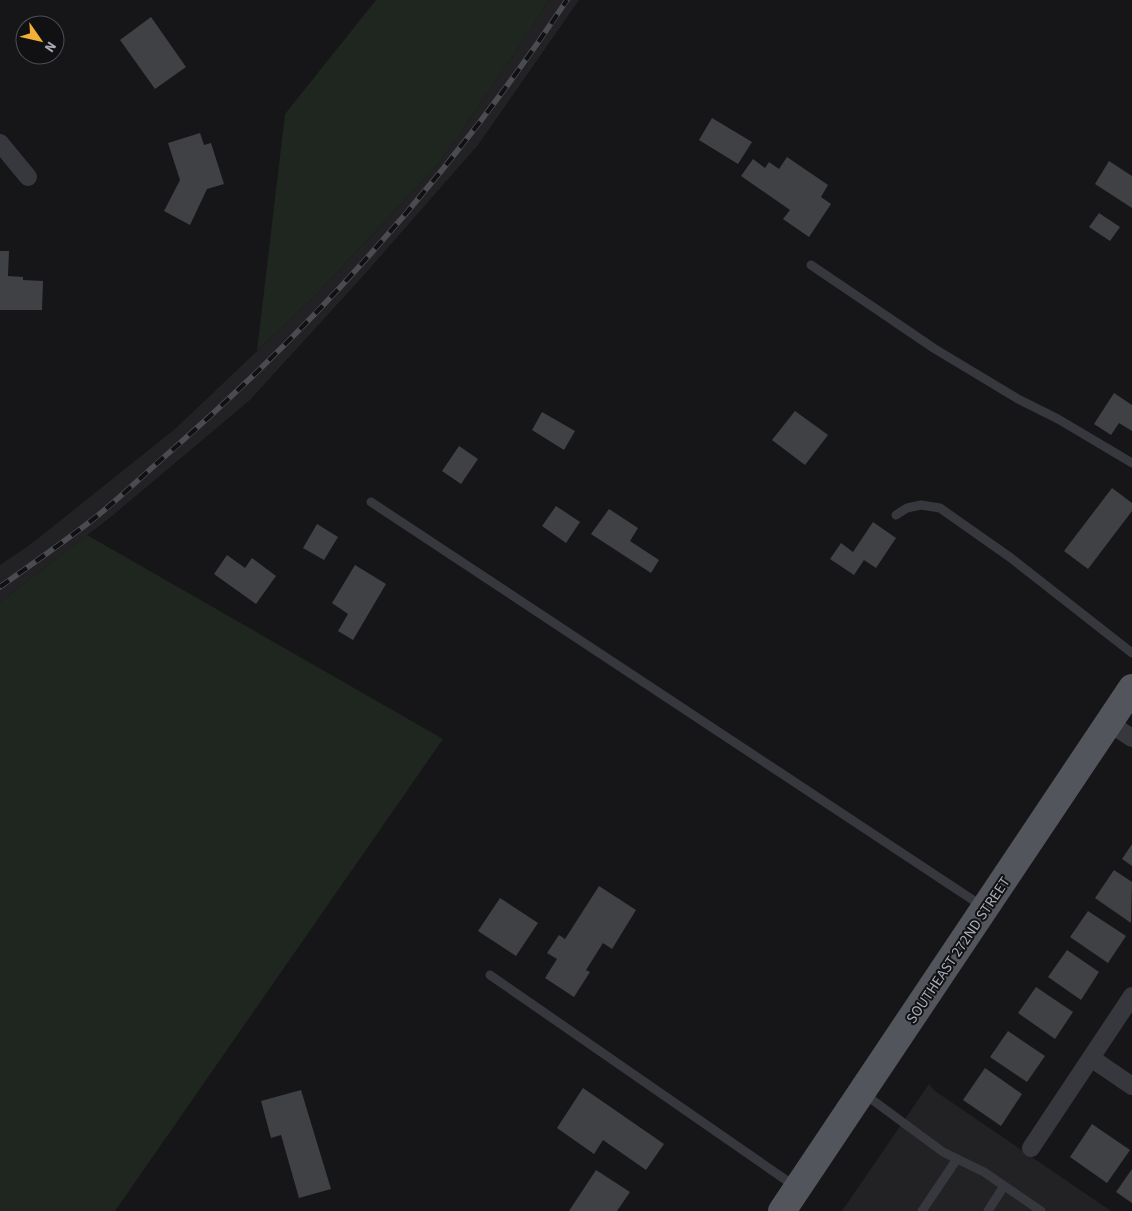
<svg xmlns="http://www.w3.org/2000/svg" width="1132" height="1211" viewBox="0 0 1132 1211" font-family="'Source Sans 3',sans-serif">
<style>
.built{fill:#222225}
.green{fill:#1e261f}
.building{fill:#404145}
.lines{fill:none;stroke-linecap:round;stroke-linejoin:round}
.service{stroke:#37383d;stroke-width:9}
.minor{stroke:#37383d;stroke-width:18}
.primary{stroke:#53555c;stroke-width:28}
.rail-casing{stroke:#4a4c52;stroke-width:5.5}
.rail{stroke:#111113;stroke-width:4;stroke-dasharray:11;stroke-linecap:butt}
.labels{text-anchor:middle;stroke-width:4;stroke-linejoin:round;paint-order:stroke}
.street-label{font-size:15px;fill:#a8adb8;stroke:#111113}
</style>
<rect width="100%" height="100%" fill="#161618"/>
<g class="built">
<polygon points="549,0 579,0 478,145 363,276 250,400 112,516 0,602 0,565 31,544 175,429 316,295 440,162 522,43"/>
<polygon points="929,1084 935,1091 1111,1211 842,1211"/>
</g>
<g class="green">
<polygon points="376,0 549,0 522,43 440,162 316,295 257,351 285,114"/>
<polygon points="87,535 443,739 115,1211 0,1211 0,602"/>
</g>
<g class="building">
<polygon points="151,17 186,67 155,89 120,40"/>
<polygon points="712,118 752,142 738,164 699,140"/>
<polygon points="200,133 204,145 211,143 224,184 207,189 190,225 164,211 180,180 168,143"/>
<polygon points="787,157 828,185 821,197 831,204 809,237 783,219 790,210 741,176 753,159 765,168 769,162 779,169"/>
<polygon points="1109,161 1132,176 1132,208 1095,184"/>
<polygon points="1099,213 1120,227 1110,241 1089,227"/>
<polygon points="0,251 9,251 8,276 23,277 23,280 43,281 42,310 0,310"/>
<polygon points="1114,393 1132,405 1132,431 1119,423 1111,435 1094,424"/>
<polygon points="795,411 828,435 805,465 772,440"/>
<polygon points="542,412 575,431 564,450 532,430"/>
<polygon points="459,446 478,459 461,484 442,471"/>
<polygon points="1112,488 1132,503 1132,511 1088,569 1064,551"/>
<polygon points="556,506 580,522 566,543 542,526"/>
<polygon points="609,509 638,528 630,541 659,560 651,573 591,534"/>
<polygon points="873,522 896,538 876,568 864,560 854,575 830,559 841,543 853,552"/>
<polygon points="317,524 338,537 324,560 303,548"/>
<polygon points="227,555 245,568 252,558 276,576 256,604 214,574"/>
<polygon points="355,565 386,584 353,640 338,631 348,614 332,603"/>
<polygon points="1132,844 1132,866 1122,859"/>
<polygon points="1114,870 1132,882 1131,923 1095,898"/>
<polygon points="599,886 636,910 612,949 603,943 586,970 590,972 574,997 545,978 557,959 547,953 559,935 565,939"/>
<polygon points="500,898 538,923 516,956 478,931"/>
<polygon points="1088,911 1126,936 1108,963 1070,937"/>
<polygon points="1067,950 1099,972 1081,1000 1048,977"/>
<polygon points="1036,987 1073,1012 1055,1039 1018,1013"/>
<polygon points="1008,1031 1045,1056 1027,1082 990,1057"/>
<polygon points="985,1068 1022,1094 1001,1126 963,1100"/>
<polygon points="583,1088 664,1144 646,1170 603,1140 594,1154 557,1128"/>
<polygon points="301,1090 331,1189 299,1198 281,1135 271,1138 261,1101"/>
<polygon points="1092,1124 1130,1150 1107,1183 1070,1157"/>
<polygon points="1132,1169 1132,1203 1116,1192"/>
<polygon points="596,1170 630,1192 617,1211 569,1211"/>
</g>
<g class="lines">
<g class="service">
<polyline points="811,265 935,349 1018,399 1058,419 1132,463"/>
<polyline points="371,502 982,906"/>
<polyline points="896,515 907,508 921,505 940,508 1011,558 1132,653"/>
<polyline points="490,975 796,1187"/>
<polyline points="863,1093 943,1152 984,1172 1041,1211"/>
<polyline points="922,1211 957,1159"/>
<polyline points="988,1211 1004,1186"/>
</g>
<g class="minor">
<polyline points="0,143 28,177"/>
<polyline points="1109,723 1132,738"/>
<polyline points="1091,1058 1132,1086"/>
<polyline points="1031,1148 1132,996"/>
</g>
<polyline class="primary" points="782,1211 1132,688"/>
<defs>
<path id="rail" d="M0,587C29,566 58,546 87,524C116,502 143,475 171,451C322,319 456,167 567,0"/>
</defs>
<use href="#rail" class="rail-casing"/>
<use href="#rail" class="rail"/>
</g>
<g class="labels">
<g class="street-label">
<text transform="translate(958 950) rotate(-56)" y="5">SOUTHEAST 272ND STREET</text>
</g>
</g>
<g transform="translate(40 40) rotate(124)"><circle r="24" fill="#111113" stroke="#4d4f55"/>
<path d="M0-4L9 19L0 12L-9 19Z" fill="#f2b134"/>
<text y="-8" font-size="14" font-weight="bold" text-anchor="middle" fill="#a8adb8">N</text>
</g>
</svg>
